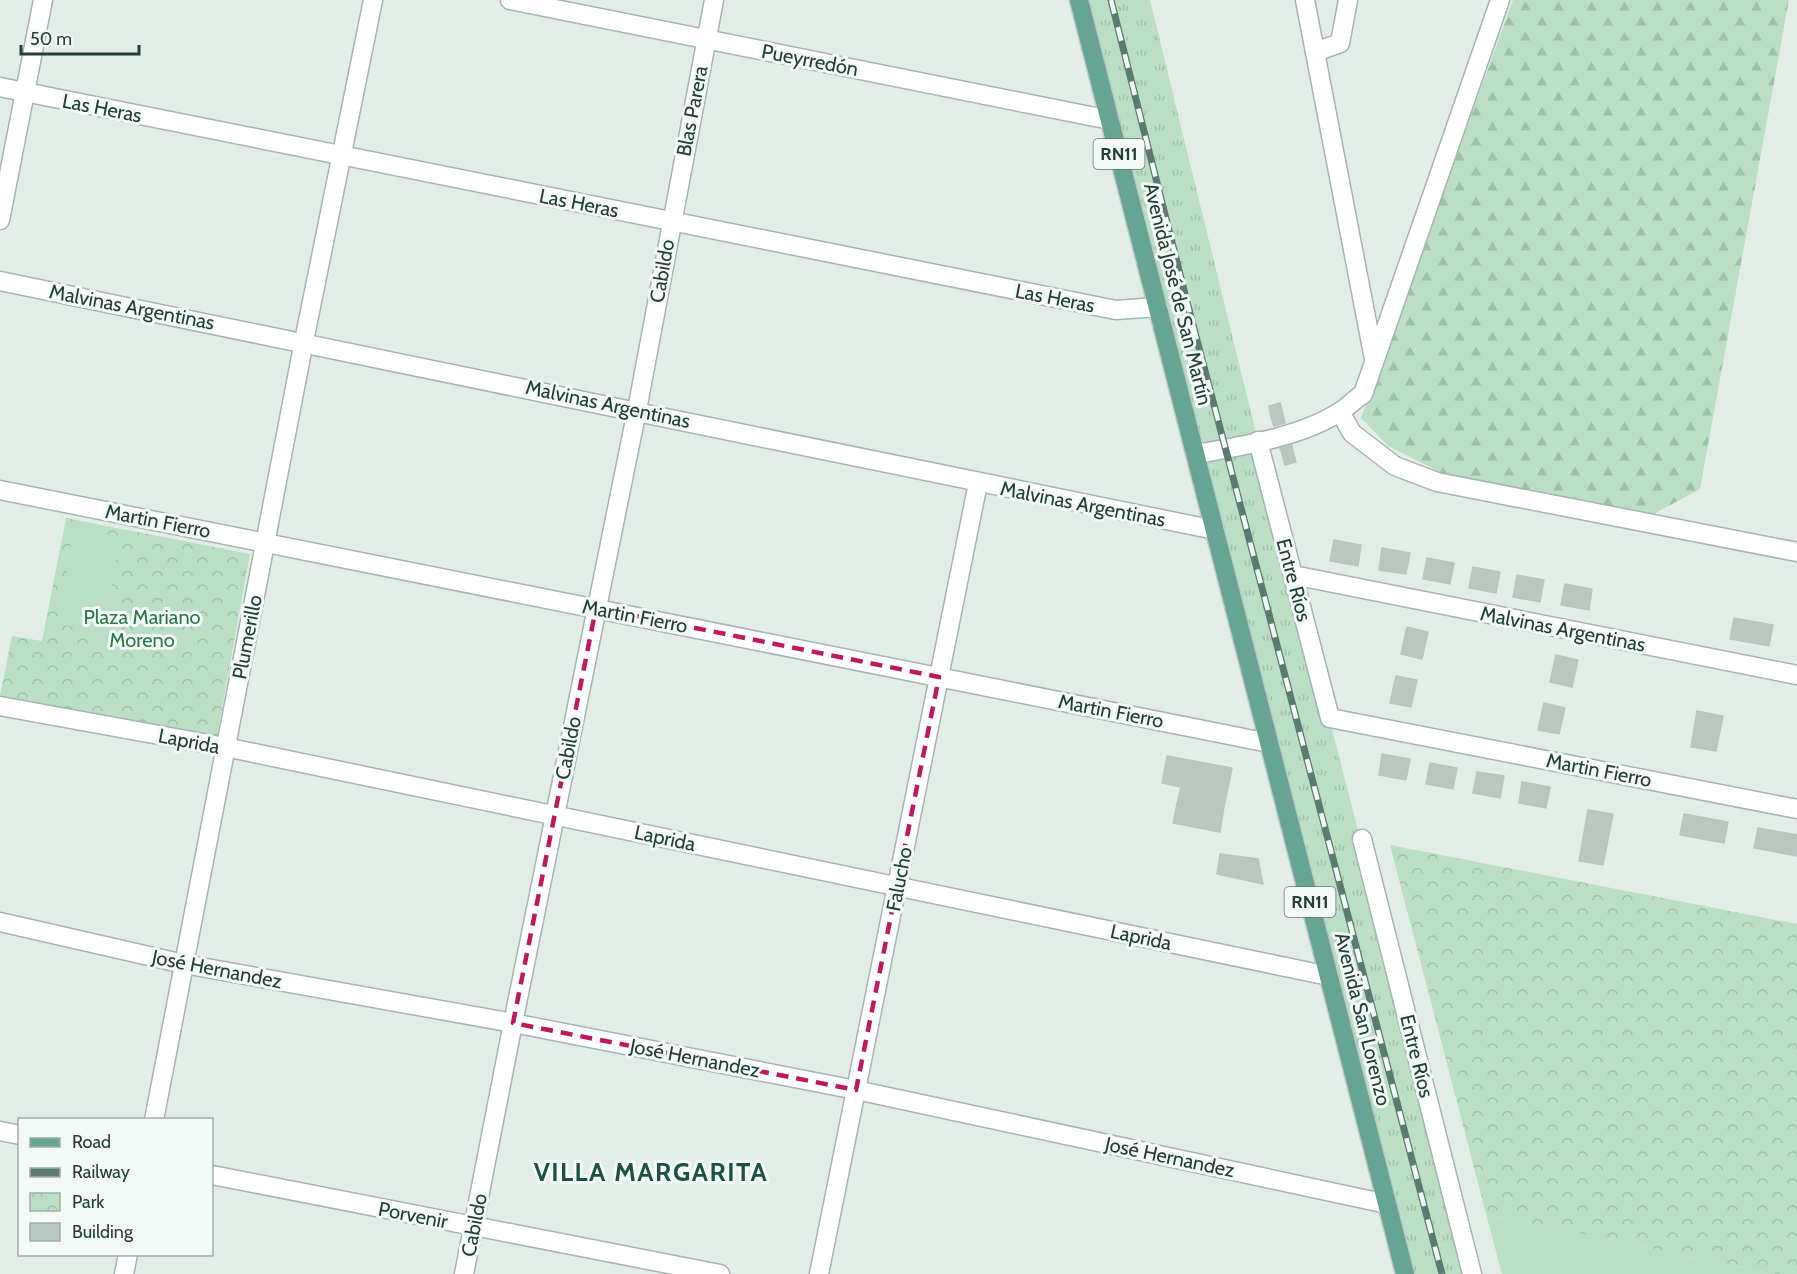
<svg xmlns="http://www.w3.org/2000/svg" width="1797" height="1274" viewBox="0 0 1797 1274" font-family="Cabin,sans-serif">
<style>
.grass{fill:url(#grass-tufts)}
.forest{fill:url(#forest-firs)}
.park{fill:url(#park-crowns)}
.garden{fill:#bbdfc4}
.building{fill:#b8c8c1;stroke:#b5c7bf;stroke-width:1.5}
.lines{fill:none;stroke-linecap:round;stroke-linejoin:round}
.minor-casing{stroke:#a5b5af;stroke-width:21}
.major-casing{stroke:#c1c9c7;stroke-width:21}
.minor{stroke:#fff;stroke-width:18}
.major{stroke:#66a493;stroke-width:18}
.rail-casing{stroke:#5c7a72;stroke-width:7}
.rail{stroke:#f3f9f6;stroke-width:4.5;stroke-dasharray:14;stroke-linecap:butt}
.marked{fill:none;stroke:#c2185b;stroke-width:4.5;stroke-dasharray:12 8;stroke-linejoin:round}
.labels{text-anchor:middle;stroke-width:6;stroke-linejoin:round;paint-order:stroke}
.shield{fill:#f3f9f6;stroke:#617770;stroke-width:1.5}
.shield-label{font-size:18px;font-weight:bold;fill:#223f37}
.street-label{font-size:20px;fill:#223f37;stroke:#f3f9f6}
.park-label{font-size:20px;fill:#2b7748;stroke:#f3f9f6}
.district-label{font-size:26px;font-weight:bold;letter-spacing:1.5px;fill:#1d5144;stroke:#f3f9f6}
</style>
<defs>
<pattern id="grass-tufts" width="24" height="20" patternUnits="userSpaceOnUse" patternTransform="scale(1.5)"><rect width="24" height="20" fill="#bbdfc4"/><path d="M3 7l-1-3M5 7V3M7 7l1-3M15 17l-1-3M17 17v-4M19 17l1-3" fill="none" stroke="#a0c0a9"/></pattern>
<pattern id="forest-firs" width="22" height="20" patternUnits="userSpaceOnUse" patternTransform="scale(1.5)"><rect width="22" height="20" fill="#bbdfc4"/><path d="M5 1l3.5 6h-7zM16 11l3.5 6h-7z" fill="#a0c0a9"/></pattern>
<pattern id="park-crowns" width="20" height="18" patternUnits="userSpaceOnUse" patternTransform="scale(1.5)"><rect width="20" height="18" fill="#bbdfc4"/><path d="M2 6a3 3 0 1 1 6 0M12 15a3 3 0 1 1 6 0" fill="none" stroke="#a0c0a9"/></pattern>
</defs>
<rect width="100%" height="100%" fill="#e3ede8"/>
<polygon class="grass" points="1079,0 1150,0 1258,441 1472,1274 1405,1274"/>
<polygon class="forest" points="1513,0 1789,0 1700,489 1652,515 1442,473 1388,446 1361,418"/>
<g class="park">
<polygon points="66,518 250,554 217,736 0,696 12,636 42,641"/>
<polygon points="1390,845 1797,924 1797,1274 1774,1274 1486,1214"/>
</g>
<g class="garden">
<polygon points="74,529 120,537 104,632 58,624"/>
<polygon points="1486,1214 1774,1274 1502,1274"/>
</g>
<g class="building">
<polygon points="1280,403 1283,414 1271,417 1269,406"/>
<polygon points="1283,414 1285,423 1274,426 1271,417"/>
<polygon points="1291,442 1293,451 1282,454 1279,445"/>
<polygon points="1293,451 1296,462 1285,465 1282,454"/>
<polygon points="1334,540 1361,545 1358,566 1330,561"/>
<polygon points="1382,548 1410,553 1406,574 1379,570"/>
<polygon points="1427,558 1454,563 1450,584 1423,579"/>
<polygon points="1473,567 1500,572 1496,593 1469,588"/>
<polygon points="1517,575 1544,580 1540,602 1513,597"/>
<polygon points="1565,584 1592,589 1589,610 1561,605"/>
<polygon points="1734,618 1773,625 1769,646 1730,639"/>
<polygon points="1407,627 1428,632 1422,659 1401,654"/>
<polygon points="1556,655 1578,660 1572,687 1550,682"/>
<polygon points="1396,676 1417,680 1411,707 1390,703"/>
<polygon points="1544,703 1565,708 1559,734 1538,730"/>
<polygon points="1697,711 1723,716 1716,751 1691,747"/>
<polygon points="1382,754 1410,759 1406,780 1379,775"/>
<polygon points="1167,756 1232,768 1223,812 1177,804 1181,787 1162,783"/>
<polygon points="1430,763 1457,768 1453,789 1426,784"/>
<polygon points="1477,772 1504,776 1500,798 1473,793"/>
<polygon points="1522,782 1550,787 1546,808 1519,803"/>
<polygon points="1177,804 1223,812 1220,832 1173,823"/>
<polygon points="1588,810 1613,814 1603,865 1579,861"/>
<polygon points="1684,814 1728,822 1724,843 1680,835"/>
<polygon points="1758,828 1797,835 1797,856 1754,848"/>
<polygon points="1220,854 1258,859 1263,884 1217,874"/>
</g>
<g class="lines">
<defs>
<g id="minor">
<polyline points="510,0 1110,120"/>
<polyline points="1305,0 1374,359"/>
<polyline points="1315,52 1340,43 1348,0"/>
<polyline points="0,87 1116,310 1158,307"/>
<polyline points="0,220 43,0"/>
<path d="M0,281C406,362 809,450 1215,530"/>
<polyline points="1340,412 1352,433 1395,466 1437,482 1797,552"/>
<polyline points="1258,441 1330,718 1797,809"/>
<path d="M1196,454C1241,446 1302,437 1341,411C1349,406 1355,399 1363,394L1500,0"/>
<polyline points="0,490 1269,743"/>
<polyline points="1293,575 1797,675"/>
<polyline points="0,706 225,747 1329,976"/>
<polyline points="1362,839 1472,1274"/>
<polyline points="0,922 184,964 513,1023 856,1090 1387,1204"/>
<polyline points="154,1120 304,341 373,0"/>
<polyline points="0,1131 20,1135"/>
<polyline points="212,1175 720,1274"/>
<polyline points="124,1274 128,1254"/>
<polyline points="464,1274 513,1023 637,410 714,0"/>
<polyline points="819,1274 978,483"/>
</g>
<polyline id="major" points="1079,0 1405,1274"/>
</defs>
<use href="#minor" class="minor-casing"/>
<use href="#major" class="major-casing"/>
<use href="#minor" class="minor"/>
<use href="#major" class="major"/>
<defs>
<polyline id="rail" points="1111,0 1187,302 1442,1274"/>
</defs>
<use href="#rail" class="rail-casing"/>
<use href="#rail" class="rail"/>
</g>
<path class="marked" d="M596,608L939,677L856,1090L513,1023Z"/>
<g class="labels">
<g class="shield">
<rect x="1093.5" y="139" width="51" height="30" rx="4.5"/>
<rect x="1284.5" y="887" width="51" height="30" rx="4.5"/>
</g>
<g class="shield-label">
<text x="1119" y="160">RN11</text>
<text x="1310" y="908">RN11</text>
</g>
<g class="street-label">
<text transform="translate(810 60) rotate(11)" y="7">Pueyrredón</text>
<text transform="translate(102 108) rotate(11)" y="7">Las Heras</text>
<text transform="translate(692 111) rotate(-79)" y="7">Blas Parera</text>
<text transform="translate(579 203) rotate(11)" y="7">Las Heras</text>
<text transform="translate(662 271) rotate(-80)" y="7">Cabildo</text>
<text transform="translate(1178 294) rotate(76)" y="7">Avenida José de San Martín</text>
<text transform="translate(1055 298) rotate(11)" y="7">Las Heras</text>
<text transform="translate(132 307) rotate(11)" y="7">Malvinas Argentinas</text>
<text transform="translate(608 404) rotate(12)" y="7">Malvinas Argentinas</text>
<text transform="translate(1083 504) rotate(11)" y="7">Malvinas Argentinas</text>
<text transform="translate(158 521) rotate(11)" y="7">Martin Fierro</text>
<text transform="translate(1294 580) rotate(75)" y="7">Entre Ríos</text>
<text transform="translate(635 616) rotate(11)" y="7">Martin Fierro</text>
<text transform="translate(1563 629) rotate(11)" y="7">Malvinas Argentinas</text>
<text transform="translate(247 637) rotate(-79)" y="7">Plumerillo</text>
<text transform="translate(1111 711) rotate(11)" y="7">Martin Fierro</text>
<text transform="translate(189 741) rotate(11)" y="7">Laprida</text>
<text transform="translate(568 748) rotate(-79)" y="7">Cabildo</text>
<text transform="translate(1599 770) rotate(11)" y="7">Martin Fierro</text>
<text transform="translate(665 838) rotate(12)" y="7">Laprida</text>
<text transform="translate(899 879) rotate(-79)" y="7">Falucho</text>
<text transform="translate(1141 937) rotate(12)" y="7">Laprida</text>
<text transform="translate(217 969) rotate(11)" y="7">José Hernandez</text>
<text transform="translate(1363 1019) rotate(76)" y="7">Avenida San Lorenzo</text>
<text transform="translate(1417 1056) rotate(76)" y="7">Entre Ríos</text>
<text transform="translate(695 1058) rotate(11)" y="7">José Hernandez</text>
<text transform="translate(1170 1157) rotate(12)" y="7">José Hernandez</text>
<text transform="translate(413 1215) rotate(11)" y="7">Porvenir</text>
<text transform="translate(474 1225) rotate(-79)" y="7">Cabildo</text>
</g>
<g class="park-label">
<text x="142" y="624">Plaza Mariano<tspan x="142" dy="23">Moreno</tspan></text>
</g>
<g class="district-label">
<text x="651" y="1181">VILLA MARGARITA</text>
</g>
</g>
<rect x="18" y="1118" width="195" height="138" fill="#f3f9f6" stroke="#9fafaa" stroke-width="1.5"/>
<rect x="30" y="1138" width="30" height="9" fill="#66a493" stroke="#9fafaa" stroke-width="1.5"/>
<text x="72" y="1148" font-size="18" fill="#223f37">Road</text>
<rect x="30" y="1168" width="30" height="9" fill="#5c7a72" stroke="#9fafaa" stroke-width="1.5"/>
<text x="72" y="1178" font-size="18" fill="#223f37">Railway</text>
<rect x="30" y="1193" width="30" height="18" fill="url(#park-crowns)" stroke="#9fafaa" stroke-width="1.5"/>
<text x="72" y="1208" font-size="18" fill="#223f37">Park</text>
<rect x="30" y="1223" width="30" height="18" fill="#b8c8c1" stroke="#9fafaa" stroke-width="1.5"/>
<text x="72" y="1238" font-size="18" fill="#223f37">Building</text>
<path d="M21 45v9h118v-9" fill="none" stroke="#223f37" stroke-width="3"/>
<text x="30" y="45" font-size="18" fill="#223f37" stroke="#f3f9f6" stroke-width="4.5" paint-order="stroke">50 m</text>
</svg>
